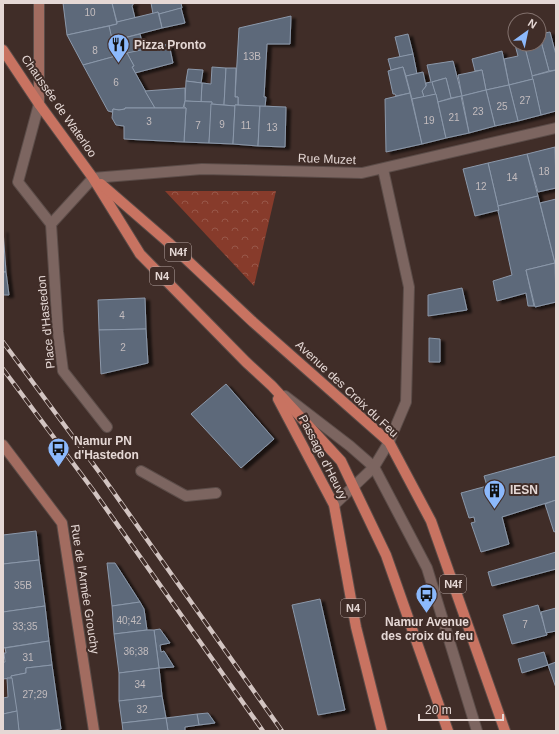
<svg xmlns="http://www.w3.org/2000/svg" width="559" height="734" viewBox="0 0 559 734" font-family="Arial,sans-serif">
<style>
.park{fill:url(#park-crowns)}
.building{fill:#5d697a;stroke:#8b98aa;filter:url(#shadow)}
.lines{fill:none;stroke-linecap:round;stroke-linejoin:round}
.lane-casing{stroke:#5b4c48;stroke-width:12}
.street-casing{stroke:#5b4c48;stroke-width:12}
.secondary-casing{stroke:#5b4c48;stroke-width:12}
.primary-casing{stroke:#5b4c48;stroke-width:12}
.lane{stroke:#7c6560;stroke-width:10}
.street{stroke:#7c6560;stroke-width:10}
.secondary{stroke:#a26c60;stroke-width:10}
.primary{stroke:#c87361;stroke-width:10}
.rail-casing{stroke:#d2c4c1;stroke-width:4.5}
.rail{stroke:#402d28;stroke-width:3;stroke-dasharray:9;stroke-linecap:butt}
.labels{text-anchor:middle;stroke-width:4;stroke-linejoin:round;paint-order:stroke}
.number-label{font-size:10px;fill:#c3bcbe}
.shield{fill:#402d28;stroke:#b4a5a1;stroke-width:1}
.shield-label{font-size:11px;font-weight:bold;fill:#e5d8d5}
.poi-label{font-size:12px;font-weight:bold;fill:#e5d8d5;stroke:#402d28;text-anchor:start}
.street-label{font-size:12px;fill:#e5d8d5;stroke:#402d28}
</style>
<defs>
<pattern id="park-crowns" width="20" height="18" patternUnits="userSpaceOnUse"><rect width="20" height="18" fill="#873b2b"/><path d="M2 6a3 3 0 1 1 6 0M12 15a3 3 0 1 1 6 0" fill="none" stroke="#985749"/></pattern>
<filter id="shadow"><feDropShadow dx="4.5" dy="2.5" stdDeviation="1" flood-color="#0009"/></filter>
</defs>
<rect width="100%" height="100%" fill="#402d28"/>
<polygon class="park" points="165,191 276,191 254,286"/>
<g class="building">
<polygon points="63,3 112,3 117,24 67,35"/>
<polygon points="112,3 134,3 132,6 135,18 117,22"/>
<polygon points="151,3 181,3 182,8 159,14 158,12 153,14"/>
<polygon points="181,8 185,23 162,28 159,14"/>
<polygon points="158,12 162,28 112,41 109,26 117,24 117,22"/>
<polygon points="291,16 290,44 267,44 264,97 266,97 265,107 238,105 238,97 235,97 239,28"/>
<polygon points="109,26 116,56 83,65 67,35"/>
<polygon points="550,32 556,55 556,70 549,71 539,34"/>
<polygon points="140,34 144,50 116,56 112,41"/>
<polygon points="408,34 413,54 400,57 395,37"/>
<polygon points="539,34 549,71 532,76 524,44 539,44"/>
<polygon points="515,40 515,44 524,44 533,79 509,85 504,59 518,56 514,41"/>
<polygon points="169,44 173,63 135,73 132,67 134,66 127,53"/>
<polygon points="502,51 509,85 486,90 482,70 475,71 472,59"/>
<polygon points="127,53 134,66 132,67 155,108 125,108 125,109 119,110 113,109 112,112 108,111 83,65"/>
<polygon points="413,54 417,74 406,76 403,67 391,70 388,59"/>
<polygon points="453,61 462,96 451,98 446,78 432,82 436,94 424,97 422,91 426,86 426,83 431,82 427,65"/>
<polygon points="212,67 226,68 224,105 211,104 212,102 201,102 202,83 211,84"/>
<polygon points="403,67 410,93 396,96 395,94 393,94 388,71"/>
<polygon points="226,68 236,68 235,97 238,97 238,105 235,105 235,106 224,105"/>
<polygon points="188,69 203,70 201,83 186,81"/>
<polygon points="482,70 486,90 462,96 458,75"/>
<polygon points="556,70 556,111 541,115 532,76"/>
<polygon points="423,72 426,86 422,91 424,97 412,99 406,76"/>
<polygon points="446,78 451,98 438,102 432,82"/>
<polygon points="533,79 541,115 518,121 509,85"/>
<polygon points="186,81 202,83 201,102 185,101"/>
<polygon points="509,85 518,121 495,126 486,90"/>
<polygon points="185,88 185,101 183,108 155,108 145,91"/>
<polygon points="486,90 495,126 469,133 462,96"/>
<polygon points="410,93 422,144 386,152 385,99"/>
<polygon points="436,94 446,138 422,144 412,99"/>
<polygon points="461,96 469,133 446,138 438,102"/>
<polygon points="185,101 212,102 209,143 184,142 186,108 184,107"/>
<polygon points="211,104 235,106 233,144 209,143"/>
<polygon points="235,105 260,106 258,146 233,144"/>
<polygon points="260,106 286,107 285,147 258,146"/>
<polygon points="125,108 186,108 184,142 124,139 124,126 116,125 112,118 113,109 119,110 125,109"/>
<polygon points="555,147 556,188 538,192 527,154"/>
<polygon points="527,154 538,196 498,206 488,163"/>
<polygon points="488,163 499,210 475,216 463,169"/>
<polygon points="538,196 555,263 526,270 534,306 528,306 526,293 497,301 493,281 512,275 498,211 499,210 498,206"/>
<polygon points="556,199 556,263 555,263 540,203"/>
<polygon points="3,230 6,272 3,272"/>
<polygon points="555,263 556,302 535,307 526,270"/>
<polygon points="3,272 6,272 9,295 3,295"/>
<polygon points="462,288 467,310 428,316 428,295"/>
<polygon points="145,298 146,329 99,330 98,300"/>
<polygon points="146,329 148,363 101,374 99,330"/>
<polygon points="429,338 440,339 440,362 429,362"/>
<polygon points="226,384 274,439 241,468 191,414"/>
<polygon points="556,456 556,500 502,517 509,544 481,552 471,523 475,522 474,517 469,518 461,493 487,486 484,476"/>
<polygon points="556,500 556,531 554,532 545,504"/>
<polygon points="36,531 39,560 3,564 3,535"/>
<polygon points="556,552 556,569 492,586 488,572"/>
<polygon points="39,560 45,606 3,612 3,564"/>
<polygon points="107,563 115,563 140,602 112,606"/>
<polygon points="320,599 345,710 318,715 292,605"/>
<polygon points="140,602 144,609 147,630 114,634 112,606"/>
<polygon points="538,605 547,635 512,644 503,615"/>
<polygon points="45,606 49,641 3,648 3,612"/>
<polygon points="556,608 556,631 546,633 541,612"/>
<polygon points="160,629 170,643 160,645 161,652 164,651 174,667 159,668 154,630"/>
<polygon points="147,630 154,630 159,668 119,673 114,634"/>
<polygon points="49,641 52,665 26,668 26,673 11,676 12,678 3,679 3,662 5,662 4,653 6,653 5,648"/>
<polygon points="544,652 548,665 522,673 518,659"/>
<polygon points="556,662 556,688 548,665"/>
<polygon points="52,665 61,729 47,731 19,731 11,676 26,673 26,668"/>
<polygon points="159,668 162,696 119,701 119,673"/>
<polygon points="7,678 12,678 17,711 3,714 3,698 8,697"/>
<polygon points="162,696 166,718 122,723 119,701"/>
<polygon points="17,711 19,731 3,731 3,714"/>
<polygon points="208,713 215,723 199,725 197,714"/>
<polygon points="197,714 199,725 185,727 185,731 168,731 166,718"/>
<polygon points="166,718 168,731 123,731 122,723"/>
</g>
<g class="lines">
<defs>
<g id="lane">
<polyline points="285,396 350,446 374,467 427,568 477,731"/>
<polyline points="141,471 186,496 216,493"/>
</g>
<g id="street">
<polyline points="39,104 18,182 51,224 58,332 63,371 107,427"/>
<polyline points="51,224 93,178 202,169 362,173 556,128"/>
<polyline points="334,505 374,467 389,442 406,402 409,287 383,169"/>
</g>
<g id="secondary">
<polyline points="39,3 39,104"/>
<polyline points="3,445 62,523 94,731"/>
</g>
<g id="primary">
<polyline points="3,50 39,104 93,178 140,254 246,362 272,386 341,461 386,555 448,731"/>
<polyline points="101,184 169,243 253,322 389,442 431,521 505,731"/>
<polyline points="278,399 334,505 356,627 382,731"/>
</g>
</defs>
<use href="#lane" class="lane-casing"/>
<use href="#street" class="street-casing"/>
<use href="#secondary" class="secondary-casing"/>
<use href="#primary" class="primary-casing"/>
<use href="#lane" class="lane"/>
<use href="#street" class="street"/>
<use href="#secondary" class="secondary"/>
<use href="#primary" class="primary"/>
<defs>
<g id="rail">
<polyline points="3,342 105,480 282,731"/>
<polyline points="3,369 93,490 263,731"/>
</g>
</defs>
<use href="#rail" class="rail-casing"/>
<use href="#rail" class="rail"/>
</g>
<defs>
<symbol id="restaurant-pin" viewBox="-11 -11 22 30"><path d="M0 17L-7.5 6A9.5 9.5 0 1 1 7.5 6Z" fill="#8cb9fc" stroke="#402d28"/><path d="M-5-6h1v4h1v-4h1v4h1v-4h1v5L-1.5 .5V6h-2V.5L-5-1ZM5-6V6H3V1.5H1.5Q1.5-4 5-6Z" fill="#111"/></symbol>
<symbol id="bus-pin" viewBox="-11 -11 22 30"><path d="M0 17L-7.5 6A9.5 9.5 0 1 1 7.5 6Z" fill="#8cb9fc" stroke="#402d28"/><path d="M-5-6H5V4H4V6H2V4H-2V6H-4V4H-5ZM-3.5-4V0h7V-4ZM-3.5 1.2v1.5H-2V1.2ZM2 1.2v1.5H3.5V1.2Z" fill="#111"/></symbol>
<symbol id="building-pin" viewBox="-11 -11 22 30"><path d="M0 17L-7.5 6A9.5 9.5 0 1 1 7.5 6Z" fill="#8cb9fc" stroke="#402d28"/><path d="M-4-6H4V6H1V3H-1V6H-4ZM-2.5-4.3h1.7v1.8h-1.7ZM.8-4.3h1.7v1.8H.8ZM-2.5-1h1.7V.8h-1.7ZM.8-1h1.7V.8H.8Z" fill="#111"/></symbol>
</defs>
<g fill-rule="evenodd">
<use href="#restaurant-pin" x="106" y="32" width="25" height="34"/>
<use href="#bus-pin" x="46" y="436" width="25" height="34"/>
<use href="#building-pin" x="482" y="478" width="25" height="34"/>
<use href="#bus-pin" x="414" y="582" width="25" height="34"/>
</g>
<g class="labels">
<g class="number-label">
<text x="90" y="16">10</text>
<text x="95" y="54">8</text>
<text x="252" y="60">13B</text>
<text x="116" y="86">6</text>
<text x="525" y="104">27</text>
<text x="502" y="110">25</text>
<text x="478" y="115">23</text>
<text x="454" y="121">21</text>
<text x="429" y="124">19</text>
<text x="149" y="125">3</text>
<text x="222" y="128">9</text>
<text x="198" y="129">7</text>
<text x="246" y="129">11</text>
<text x="272" y="131">13</text>
<text x="544" y="175">18</text>
<text x="512" y="181">14</text>
<text x="481" y="190">12</text>
<text x="122" y="319">4</text>
<text x="123" y="351">2</text>
<text x="23" y="589">35B</text>
<text x="129" y="624">40;42</text>
<text x="525" y="628">7</text>
<text x="25" y="630">33;35</text>
<text x="136" y="655">36;38</text>
<text x="28" y="661">31</text>
<text x="140" y="688">34</text>
<text x="35" y="698">27;29</text>
<text x="142" y="713">32</text>
</g>
<g class="shield">
<rect x="165" y="243" width="26" height="18" rx="3"/>
<rect x="150" y="267" width="24" height="18" rx="3"/>
<rect x="440" y="575" width="26" height="18" rx="3"/>
<rect x="341" y="599" width="24" height="18" rx="3"/>
</g>
<g class="shield-label">
<text x="178" y="256">N4f</text>
<text x="162" y="280">N4</text>
<text x="453" y="588">N4f</text>
<text x="353" y="612">N4</text>
</g>
<g class="poi-label">
<text x="134" y="49">Pizza Pronto</text>
<text x="74" y="445">Namur PN<tspan x="74" dy="14">d'Hastedon</tspan></text>
<text x="510" y="494">IESN</text>
<text x="427" y="626" text-anchor="middle">Namur Avenue<tspan x="427" dy="14">des croix du feu</tspan></text>
</g>
<g class="street-label">
<text transform="translate(59 106) rotate(55)" y="4">Chaussée de Waterloo</text>
<text transform="translate(327 159) rotate(2)" y="4">Rue Muzet</text>
<text transform="translate(46 322) rotate(-96)" y="4">Place d'Hastedon</text>
<text transform="translate(347 389) rotate(43)" y="4">Avenue des Croix du Feu</text>
<text transform="translate(323 457) rotate(63)" y="4">Passage d'Heuvy</text>
<text transform="translate(85 589) rotate(81)" y="4">Rue de l'Armée Grouchy</text>
</g>
</g>
<rect width="559" height="734" fill="none" stroke="#e5d8d5" stroke-width="8"/>
<g transform="translate(527 32) rotate(33)"><circle r="19" fill="#402d28" stroke="#82716d"/>
<path d="M0-3L7 15L0 10L-7 15Z" fill="#8cb9fc"/>
<text y="-6" font-size="11" font-weight="bold" text-anchor="middle" fill="#e5d8d5">N</text>
</g>
<path d="M419 714v6h84v-6" fill="none" stroke="#e5d8d5" stroke-width="2"/>
<text x="425" y="714" font-size="12" fill="#e5d8d5" stroke="#402d28" stroke-width="3" paint-order="stroke">20 m</text>
</svg>
